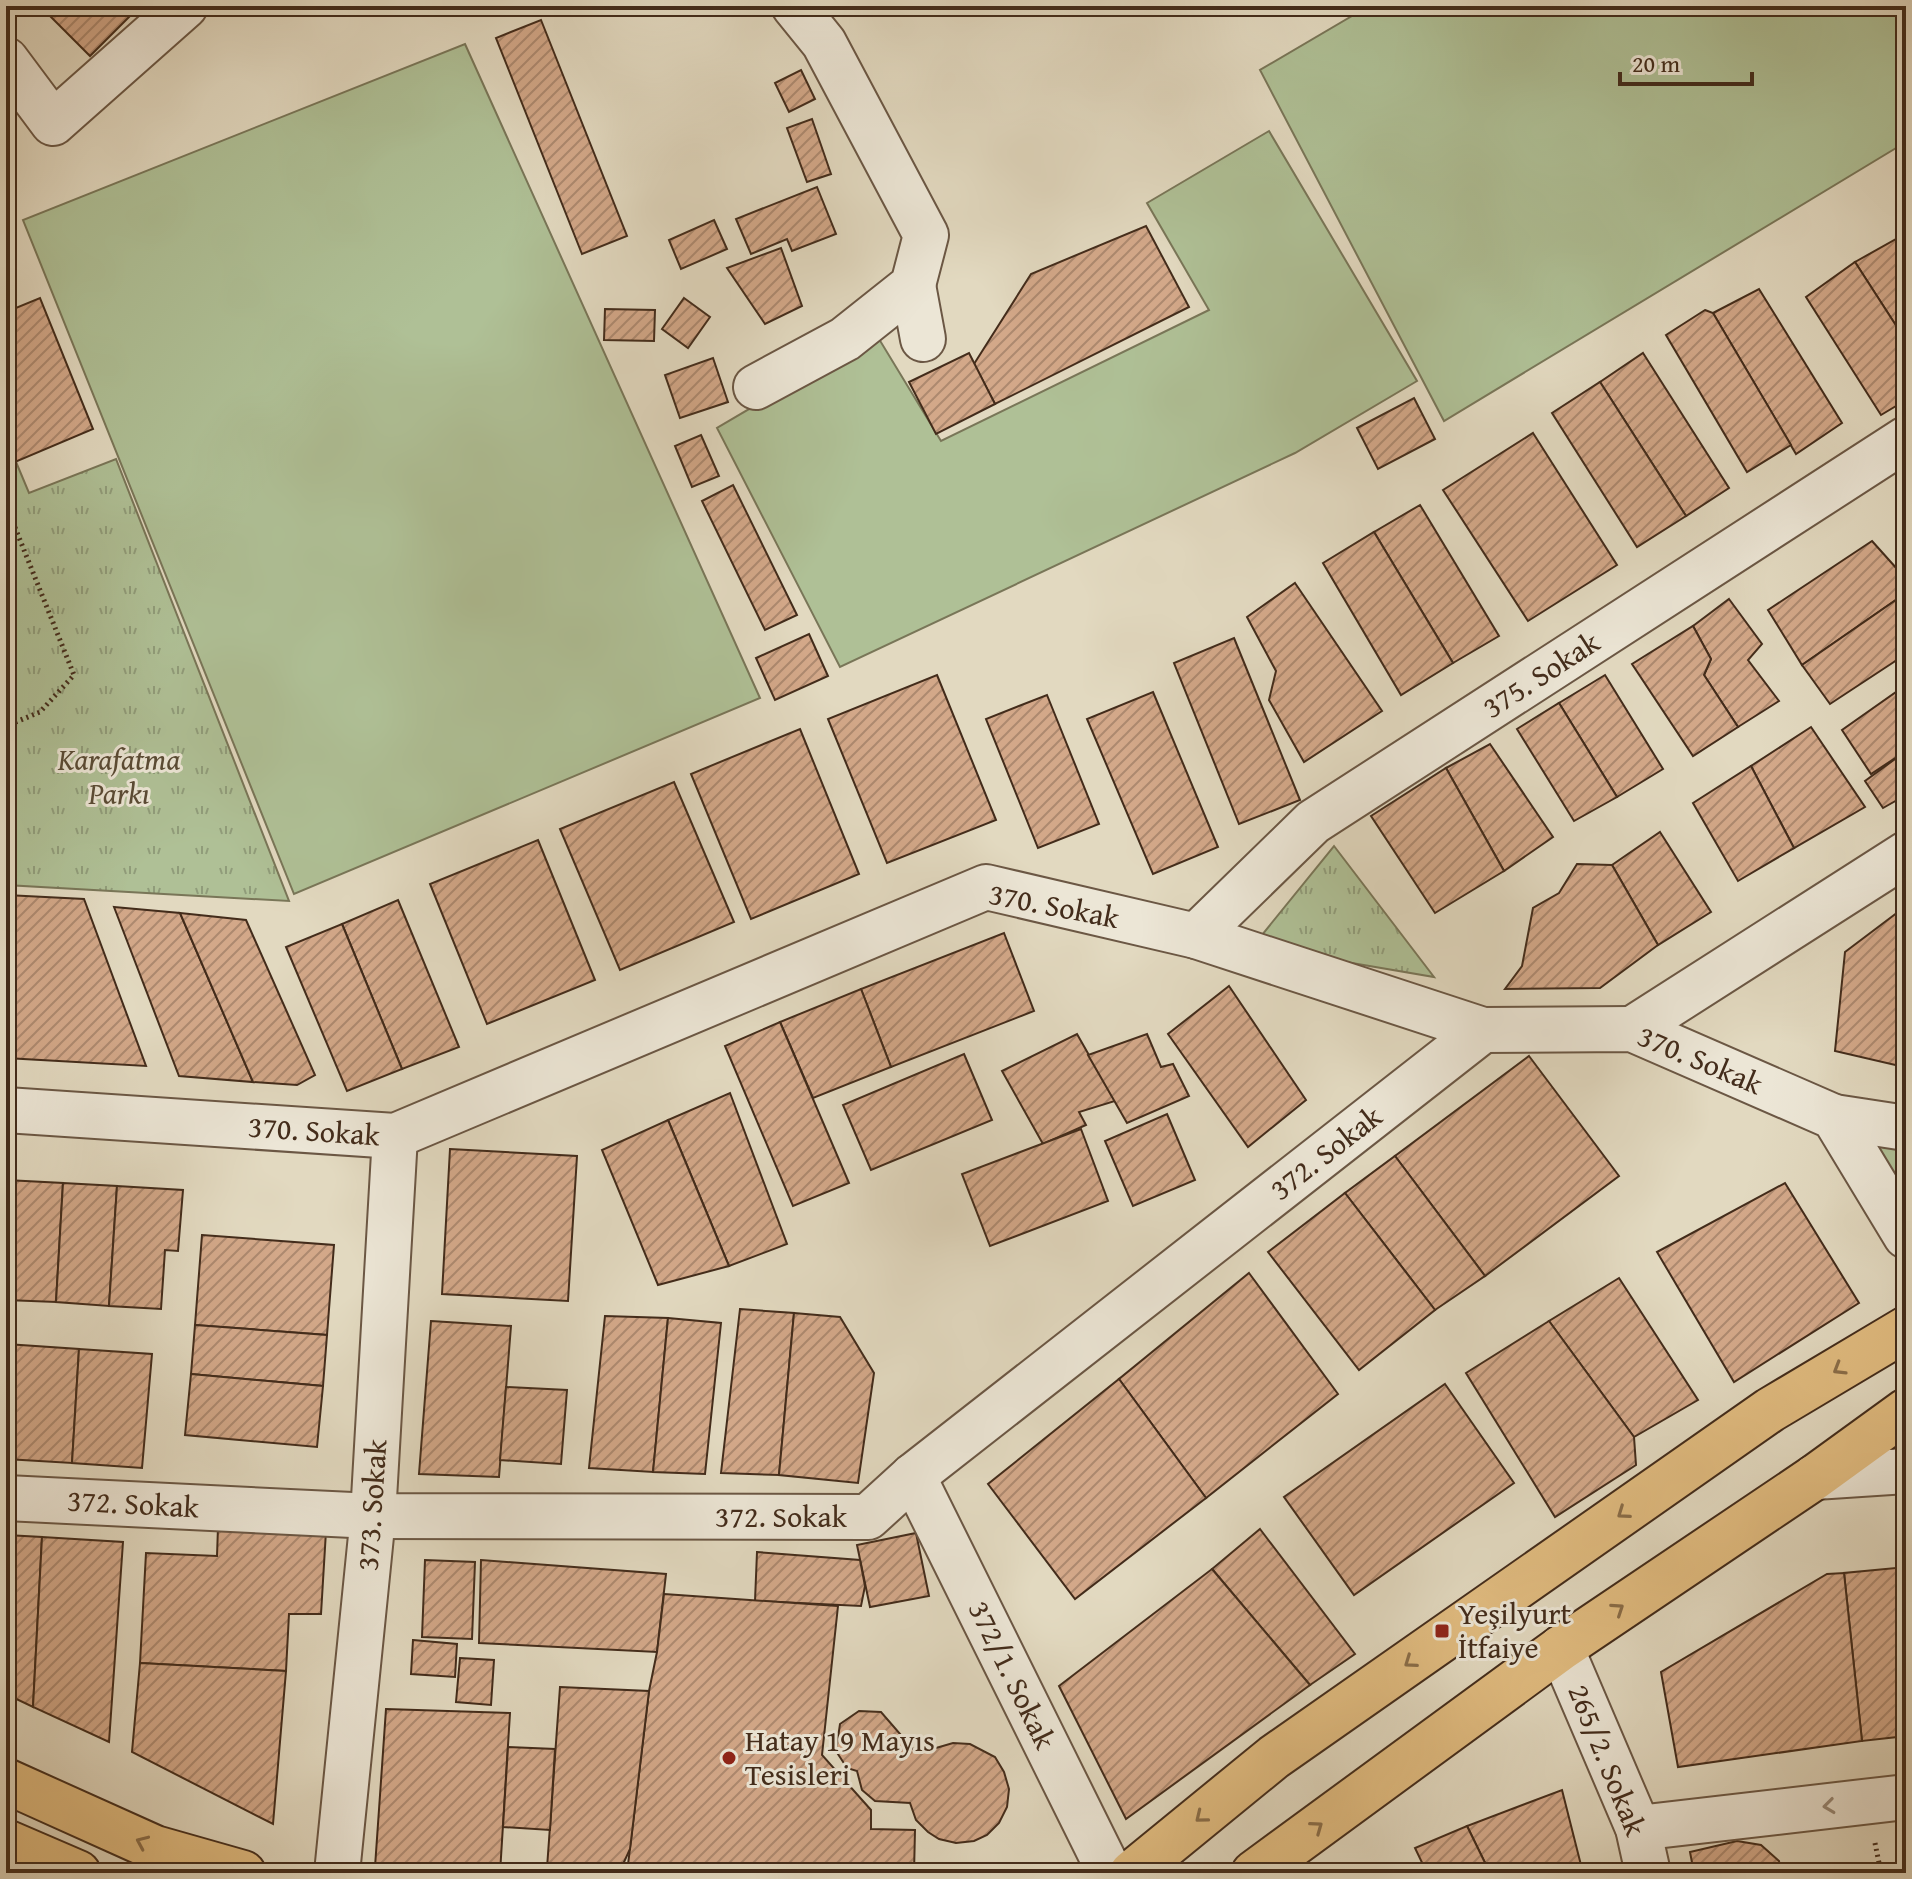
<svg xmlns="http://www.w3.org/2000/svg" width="1912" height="1879" viewBox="0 0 1912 1879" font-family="'Gentium Book Plus',serif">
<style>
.park{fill:url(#park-tufts);stroke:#797658;stroke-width:2}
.pitch{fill:#afc096;stroke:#797658;stroke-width:2}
.building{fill:url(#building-hatch);stroke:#432c1b;stroke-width:2}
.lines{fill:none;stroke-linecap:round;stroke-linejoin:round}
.minor-casing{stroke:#6b5744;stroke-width:48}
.major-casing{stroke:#432c1b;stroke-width:48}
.path{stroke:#432c1b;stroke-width:5;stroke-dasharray:2 4;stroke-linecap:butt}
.minor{stroke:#ece6d6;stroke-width:44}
.major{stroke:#e1bc80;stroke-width:44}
.oneway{stroke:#8a6d48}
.oneway2{stroke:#988978}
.poi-dot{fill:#8f2418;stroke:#ece6d6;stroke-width:3}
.labels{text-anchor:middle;stroke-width:6;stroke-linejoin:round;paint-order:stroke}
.street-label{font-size:30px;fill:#432c1b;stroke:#ece6d6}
.park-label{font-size:30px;font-style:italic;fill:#594a34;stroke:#ece6d6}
.poi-label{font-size:30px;fill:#432c1b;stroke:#ece6d6;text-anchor:start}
</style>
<defs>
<pattern id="park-tufts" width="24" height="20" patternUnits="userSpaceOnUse" patternTransform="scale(2)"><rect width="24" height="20" fill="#afc096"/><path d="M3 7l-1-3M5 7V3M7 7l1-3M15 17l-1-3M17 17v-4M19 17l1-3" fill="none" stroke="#909c7a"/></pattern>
<pattern id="building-hatch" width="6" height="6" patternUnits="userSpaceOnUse" patternTransform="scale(2)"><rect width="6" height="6" fill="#d3a889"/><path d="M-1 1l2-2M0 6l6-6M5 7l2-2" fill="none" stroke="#ad896f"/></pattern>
</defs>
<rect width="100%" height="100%" fill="#e2d9c0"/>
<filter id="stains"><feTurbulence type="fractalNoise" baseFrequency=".0025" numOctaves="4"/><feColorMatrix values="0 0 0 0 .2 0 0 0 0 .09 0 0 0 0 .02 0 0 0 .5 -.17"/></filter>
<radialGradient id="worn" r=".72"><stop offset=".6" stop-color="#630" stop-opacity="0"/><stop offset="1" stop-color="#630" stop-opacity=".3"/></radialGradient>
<g class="park">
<polygon points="6,438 29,493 116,459 289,901 6,885"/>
<polygon points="1334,846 1434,977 1253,946"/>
<polygon points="1855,1135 1906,1145 1906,1216"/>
</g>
<g class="pitch">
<polygon points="1369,6 1906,6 1906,142 1444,421 1260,70"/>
<polygon points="465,44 760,698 294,894 23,220"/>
<polygon points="1269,131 1417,381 1295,453 840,667 717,428 876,334 941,441 1209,310 1147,203"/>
</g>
<g class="building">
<polygon points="40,6 140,6 90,56"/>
<polygon points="541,20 627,236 582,254 496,38"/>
<polygon points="801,70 815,99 789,112 775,83"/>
<polygon points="812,119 831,174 807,182 787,128"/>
<polygon points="817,187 836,234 792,251 787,239 751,254 736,219"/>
<polygon points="714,220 727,249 681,269 669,240"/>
<polygon points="1146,226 1189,307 995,404 974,364 1031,274"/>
<polygon points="1905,234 1906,235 1906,341 1855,262"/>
<polygon points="781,248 802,306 765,324 727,268"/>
<polygon points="1855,262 1906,341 1906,400 1881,415 1806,297"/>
<polygon points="8,288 16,308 40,298 93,429 15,462 6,440"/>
<polygon points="1759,289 1842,423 1796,454 1713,313"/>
<polygon points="684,298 710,317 688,348 662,329"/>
<polygon points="605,309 655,310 654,341 604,340"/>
<polygon points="1705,310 1713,313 1791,445 1747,472 1666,335"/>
<polygon points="969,353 995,404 936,434 909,382"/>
<polygon points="1643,353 1729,488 1686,516 1600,382"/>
<polygon points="713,358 728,402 680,418 665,375"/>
<polygon points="1600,382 1686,516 1637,547 1552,413"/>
<polygon points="1414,398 1435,439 1378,469 1357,428"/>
<polygon points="1533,433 1617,565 1528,621 1443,490"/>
<polygon points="701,435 719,476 692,487 675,446"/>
<polygon points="733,485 797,615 765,630 702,501"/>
<polygon points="1420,505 1499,636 1453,663 1374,532"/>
<polygon points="1374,532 1453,663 1401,695 1323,563"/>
<polygon points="1872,541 1906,579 1906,593 1802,665 1768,610"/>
<polygon points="1295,583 1382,711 1304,762 1269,700 1276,671 1247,617"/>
<polygon points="1906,593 1906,654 1830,704 1802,665"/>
<polygon points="1729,599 1762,644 1748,660 1779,701 1738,727 1704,675 1711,659 1693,626"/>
<polygon points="1693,626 1711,659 1704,675 1738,727 1693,756 1632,664"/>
<polygon points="809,634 828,676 775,700 756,658"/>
<polygon points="1234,638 1300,800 1239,824 1174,663"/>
<polygon points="937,675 996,820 887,863 828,719"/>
<polygon points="1605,675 1663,769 1617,797 1559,703"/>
<polygon points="1906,685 1906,751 1871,774 1842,730"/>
<polygon points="1153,692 1218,847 1153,874 1087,719"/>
<polygon points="1047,695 1099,824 1038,848 986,719"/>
<polygon points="1559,703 1617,797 1574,821 1517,729"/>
<polygon points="1811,727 1865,807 1794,848 1751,766"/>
<polygon points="800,729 859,874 751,919 691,774"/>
<polygon points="1490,744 1553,837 1504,871 1446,768"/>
<polygon points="1906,751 1906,795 1883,808 1865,781"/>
<polygon points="1751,766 1794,848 1738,881 1693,803"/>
<polygon points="1446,768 1504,871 1435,913 1371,816"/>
<polygon points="674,782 734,922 620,970 560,829"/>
<polygon points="1660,832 1711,912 1658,945 1612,865"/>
<polygon points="538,840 595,980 487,1024 430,884"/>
<polygon points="1577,864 1612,865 1658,945 1600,988 1505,989 1522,966 1533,908 1559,893"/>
<polygon points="6,895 84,899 146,1066 6,1058"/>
<polygon points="398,900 459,1047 402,1069 342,924"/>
<polygon points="1906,906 1904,1067 1835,1051 1845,952"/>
<polygon points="114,907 180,913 253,1082 179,1076"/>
<polygon points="180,913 246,920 315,1075 297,1085 253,1082"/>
<polygon points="342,924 402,1069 347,1091 286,947"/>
<polygon points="1004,933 1034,1011 891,1067 861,989"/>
<polygon points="1229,986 1306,1100 1248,1147 1168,1034"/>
<polygon points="861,989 891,1067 813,1098 780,1022"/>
<polygon points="780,1022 849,1183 793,1206 725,1046"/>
<polygon points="1077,1034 1115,1101 1079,1112 1086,1125 1043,1144 1002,1071"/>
<polygon points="1147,1034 1161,1067 1173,1064 1189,1096 1127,1123 1088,1055"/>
<polygon points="964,1054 992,1120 871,1170 843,1105"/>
<polygon points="1529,1056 1619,1176 1485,1276 1395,1156"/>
<polygon points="730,1093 787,1244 729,1266 668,1120"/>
<polygon points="1167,1114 1195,1180 1133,1206 1105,1141"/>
<polygon points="668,1120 729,1266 658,1285 602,1150"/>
<polygon points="1081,1129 1108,1201 990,1246 962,1174"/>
<polygon points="450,1149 577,1156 568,1301 442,1294"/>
<polygon points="1395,1156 1485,1276 1435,1310 1345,1193"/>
<polygon points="6,1180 63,1183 56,1302 6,1300"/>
<polygon points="63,1183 117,1186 109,1306 56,1302"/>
<polygon points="1785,1183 1859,1303 1734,1382 1657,1252"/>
<polygon points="117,1186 183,1190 178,1251 165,1250 161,1309 109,1306"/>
<polygon points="1345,1193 1435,1310 1359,1370 1268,1252"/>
<polygon points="202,1235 334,1245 327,1335 195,1325"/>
<polygon points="1249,1273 1338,1394 1206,1498 1119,1379"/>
<polygon points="1619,1278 1698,1400 1634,1437 1549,1321"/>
<polygon points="740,1309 794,1313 779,1475 721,1473"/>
<polygon points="794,1313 840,1317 874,1373 858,1483 779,1475"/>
<polygon points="605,1316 668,1318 653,1472 589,1468"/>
<polygon points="668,1318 721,1323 705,1474 653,1472"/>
<polygon points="431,1321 511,1326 499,1477 419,1474"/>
<polygon points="1549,1321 1634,1437 1636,1465 1555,1517 1466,1373"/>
<polygon points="195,1325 327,1335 323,1386 191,1374"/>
<polygon points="6,1344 79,1349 72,1463 6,1459"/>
<polygon points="79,1349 152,1354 142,1468 72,1463"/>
<polygon points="191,1374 323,1386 317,1447 185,1435"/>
<polygon points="1119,1379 1206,1498 1075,1599 988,1484"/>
<polygon points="1445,1384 1514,1483 1354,1595 1284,1497"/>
<polygon points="506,1387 567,1390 561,1464 500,1460"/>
<polygon points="218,1527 326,1531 321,1614 289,1614 286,1671 140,1663 146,1553 217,1556"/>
<polygon points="1260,1529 1355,1654 1310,1685 1212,1569"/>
<polygon points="916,1533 929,1596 870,1607 857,1545"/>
<polygon points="6,1535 42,1537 33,1707 6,1694"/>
<polygon points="42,1537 123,1542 109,1742 33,1707"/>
<polygon points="757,1552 860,1560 865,1586 861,1606 755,1601"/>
<polygon points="425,1560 475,1562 472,1639 422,1637"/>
<polygon points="481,1560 666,1574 657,1652 479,1643"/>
<polygon points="1906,1567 1906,1736 1862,1741 1844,1573"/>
<polygon points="1212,1569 1310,1685 1126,1819 1059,1686"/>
<polygon points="1844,1573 1862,1741 1678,1767 1661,1672 1827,1574"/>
<polygon points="664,1594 838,1606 822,1755 871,1810 871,1829 915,1830 914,1873 627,1873 649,1691 657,1652"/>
<polygon points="413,1640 457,1644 455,1677 411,1674"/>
<polygon points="460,1658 494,1660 491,1705 456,1702"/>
<polygon points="140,1663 286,1671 273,1824 132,1752"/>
<polygon points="560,1687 649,1691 630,1849 619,1873 547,1868"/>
<polygon points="386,1709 510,1713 500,1873 443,1873 375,1867"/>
<polygon points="859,1711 881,1712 913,1749 936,1748 953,1743 970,1744 995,1757 1004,1772 1009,1789 1007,1807 999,1823 987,1835 974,1841 956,1843 939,1839 928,1832 916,1820 910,1803 875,1801 862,1790 857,1771 847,1768 836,1751 840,1724"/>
<polygon points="508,1747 555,1749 550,1830 503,1827"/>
<polygon points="1562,1790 1583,1873 1490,1873 1467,1826"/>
<polygon points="1467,1826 1490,1873 1427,1873 1415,1848"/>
<polygon points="1737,1841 1761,1845 1779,1861 1781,1873 1694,1873 1690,1852"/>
</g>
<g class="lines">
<defs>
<g id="minor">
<polyline points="6,60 53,123 185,6"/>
<polyline points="913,285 923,339"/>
<polyline points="756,387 845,339 913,285 926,235 824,43 794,6"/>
<polyline points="1196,936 1313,822 1906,439"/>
<polyline points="1632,1029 1906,854"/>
<polyline points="6,1110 395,1136 986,887 1196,936 1483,1030 1632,1029 1834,1117 1906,1236"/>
<polyline points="1834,1117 1906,1128"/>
<polyline points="913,1476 1110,1873"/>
<polyline points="1815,1477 1906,1471"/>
<polyline points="6,1498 373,1516 868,1517 913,1476 1483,1030"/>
<polyline points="1561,1648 1638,1828 1648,1873"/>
<polyline points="1638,1828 1906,1797"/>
<polyline points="337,1873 373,1516 395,1136"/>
</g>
<g id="major">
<polyline points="6,1781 155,1848 243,1873"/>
<polyline points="6,1842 78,1873"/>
<polyline points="1132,1873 1274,1757 1770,1410 1906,1329"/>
<polyline points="1254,1873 1561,1648 1815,1477 1906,1411"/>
</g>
</defs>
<use href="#minor" class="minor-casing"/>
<use href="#major" class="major-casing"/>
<g class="path">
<polyline points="6,505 74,675 40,712 6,726"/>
<polyline points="1875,1843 1881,1873"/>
</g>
<use href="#minor" class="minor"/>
<use href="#major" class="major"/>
</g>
<defs><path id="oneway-chevron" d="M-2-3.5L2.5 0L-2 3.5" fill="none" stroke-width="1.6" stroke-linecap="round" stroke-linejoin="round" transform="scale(2)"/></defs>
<g class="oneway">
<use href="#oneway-chevron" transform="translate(1839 1369) rotate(149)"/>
<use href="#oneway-chevron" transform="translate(1623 1513) rotate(145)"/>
<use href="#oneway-chevron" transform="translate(1618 1609) rotate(-34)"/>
<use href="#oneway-chevron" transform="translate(1410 1662) rotate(145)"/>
<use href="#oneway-chevron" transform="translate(1201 1817) rotate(141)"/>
<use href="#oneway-chevron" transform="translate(1317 1827) rotate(-36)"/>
<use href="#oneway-chevron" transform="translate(142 1842) rotate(-156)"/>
</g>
<use class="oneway2" href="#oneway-chevron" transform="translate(1829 1806) rotate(173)"/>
<g class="poi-dot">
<rect x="1434" y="1623" width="16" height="16" rx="4"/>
<circle cx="729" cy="1758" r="8"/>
</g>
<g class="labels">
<g class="street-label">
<text transform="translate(1541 675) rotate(-33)" y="10">375. Sokak</text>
<text transform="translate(1054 906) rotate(11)" y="10">370. Sokak</text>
<text transform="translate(1700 1060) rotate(23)" y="10">370. Sokak</text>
<text transform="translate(314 1131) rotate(4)" y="10">370. Sokak</text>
<text transform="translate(1326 1153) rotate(-38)" y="10">372. Sokak</text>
<text transform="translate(133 1504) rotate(3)" y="10">372. Sokak</text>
<text transform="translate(372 1505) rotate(-86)" y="10">373. Sokak</text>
<text x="781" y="1527">372. Sokak</text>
<text transform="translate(1012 1675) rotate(64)" y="10">372/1. Sokak</text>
<text transform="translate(1607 1760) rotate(68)" y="10">265/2. Sokak</text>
</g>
<g class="park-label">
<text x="119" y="770">Karafatma<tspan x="119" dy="34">Parkı</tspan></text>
</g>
<g class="poi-label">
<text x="1458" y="1624">Yeşilyurt<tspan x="1458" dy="34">İtfaiye</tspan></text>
<text x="745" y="1751">Hatay 19 Mayıs<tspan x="745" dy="34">Tesisleri</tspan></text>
</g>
</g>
<rect width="1912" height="1879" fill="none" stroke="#e2d9c0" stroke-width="32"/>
<rect x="8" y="8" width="1896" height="1863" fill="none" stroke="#432c1b" stroke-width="4"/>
<rect x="16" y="16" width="1880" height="1847" fill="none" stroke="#432c1b" stroke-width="2"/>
<path d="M1620 72v12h132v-12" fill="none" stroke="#432c1b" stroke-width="4"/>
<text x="1632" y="72" font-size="24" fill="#432c1b" stroke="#ece6d6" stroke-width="6" paint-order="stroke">20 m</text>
<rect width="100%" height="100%" filter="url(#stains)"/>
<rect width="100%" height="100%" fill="url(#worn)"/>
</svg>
